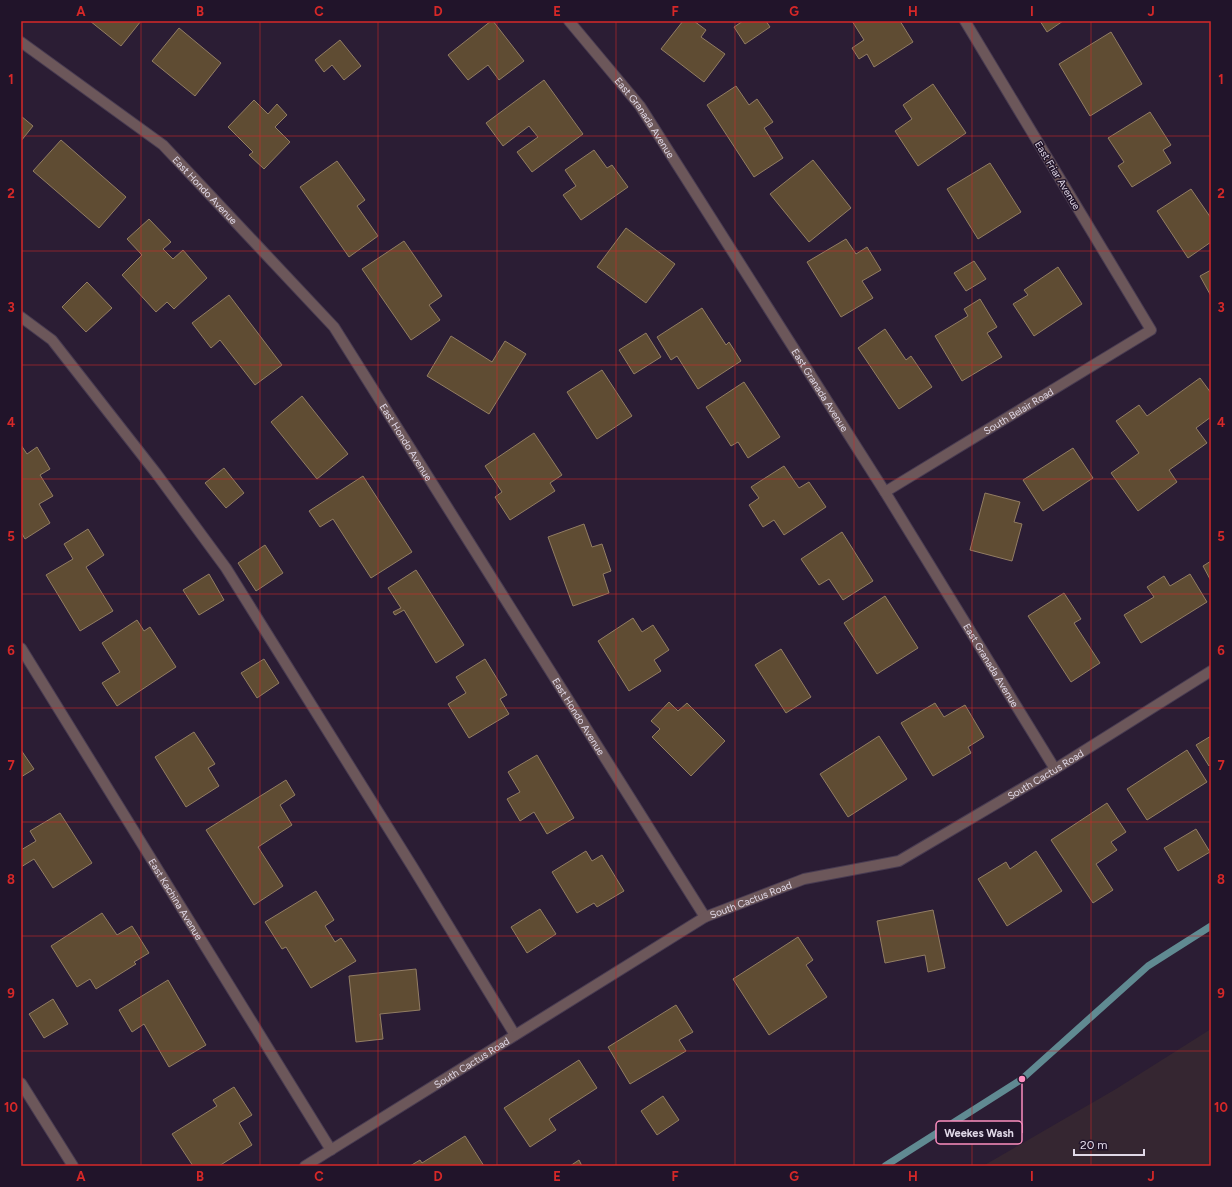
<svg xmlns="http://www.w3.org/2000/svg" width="1232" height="1187" viewBox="0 0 1232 1187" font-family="Figtree,sans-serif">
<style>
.industrial{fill:#352631}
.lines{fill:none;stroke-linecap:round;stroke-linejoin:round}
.stream{stroke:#608a92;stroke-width:7}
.building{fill:#5f4c33;stroke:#927d63}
.service-casing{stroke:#483b51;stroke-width:12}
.minor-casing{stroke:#483b51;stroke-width:12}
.service{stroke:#6c575a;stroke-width:10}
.minor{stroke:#6c575a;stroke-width:10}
.grid{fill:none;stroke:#d62828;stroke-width:1;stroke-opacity:0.55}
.labels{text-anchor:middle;stroke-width:3;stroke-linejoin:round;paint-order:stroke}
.street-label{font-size:10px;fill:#e0d8e7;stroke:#21142a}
.leader{fill:none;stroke:#fd8ebf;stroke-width:1.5}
.callout-dot{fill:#fd8ebf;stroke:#21142a;stroke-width:1.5}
.callout{fill:#21142a;stroke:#fd8ebf;stroke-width:1.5}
.callout-label{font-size:11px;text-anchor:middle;font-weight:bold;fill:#e0d8e7}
.neatline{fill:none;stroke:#d62828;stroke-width:1.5}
.grid-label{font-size:13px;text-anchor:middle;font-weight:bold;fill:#d62828}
</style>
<rect width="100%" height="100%" fill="#2b1d34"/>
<polygon class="industrial" points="1211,1029 1211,1166 983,1166 1116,1089"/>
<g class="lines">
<polyline class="stream" points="885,1166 1022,1079 1148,966 1211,926"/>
</g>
<g class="building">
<polygon points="90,21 141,21 121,46"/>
<polygon points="491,21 493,21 524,61 499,80 488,65 468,80 448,55"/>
<polygon points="683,21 694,21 706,30 701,37 725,54 704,82 661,49"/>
<polygon points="743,21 766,21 770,27 745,44 734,27"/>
<polygon points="852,21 900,21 913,42 874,67 867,54 859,59 852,48 864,40"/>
<polygon points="1040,21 1063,21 1047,32"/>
<polygon points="179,28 221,63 195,96 152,61"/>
<polygon points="1111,32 1142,84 1090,116 1059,64"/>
<polygon points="340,40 361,66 344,80 332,65 324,72 315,60"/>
<polygon points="544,80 583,134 532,172 517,152 538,137 529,126 503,146 486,123"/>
<polygon points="933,84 966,133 918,166 895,131 912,119 903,105"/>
<polygon points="736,86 749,105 757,99 773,122 764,128 783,158 754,177 707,105"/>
<polygon points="254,100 268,114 277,104 287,115 275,127 290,142 264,169 249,155 253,152 228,127"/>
<polygon points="1150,112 1171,145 1163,150 1171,163 1132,187 1118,166 1124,162 1108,138"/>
<polygon points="21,116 33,126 21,141"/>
<polygon points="61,140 126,197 99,228 33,171"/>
<polygon points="594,150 607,168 612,165 628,187 581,220 563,195 576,186 565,170"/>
<polygon points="813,160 851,208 809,242 770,194"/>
<polygon points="337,161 365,200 357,206 378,236 349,257 300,187"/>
<polygon points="990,163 1021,212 978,239 947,189"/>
<polygon points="1191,189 1211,218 1211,242 1188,258 1157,211"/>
<polygon points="149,219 171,242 163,249 173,259 183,250 207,278 174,309 167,302 156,312 122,275 142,255 127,239"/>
<polygon points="626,228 675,264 646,303 597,267"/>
<polygon points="846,239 856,254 867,247 881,270 862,281 873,298 841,317 807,262"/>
<polygon points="404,241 442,296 429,305 440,320 411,340 362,269"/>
<polygon points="974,261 986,279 966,291 954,273"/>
<polygon points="1058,267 1082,304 1034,336 1013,304 1028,295 1024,290"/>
<polygon points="1211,270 1211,296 1200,276"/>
<polygon points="87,282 112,308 86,332 62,307"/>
<polygon points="229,295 282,365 255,385 220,340 211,348 192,323"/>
<polygon points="980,299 997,327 987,333 1002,357 962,381 935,336 968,316 964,309"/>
<polygon points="702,308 726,345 729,342 741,361 698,389 677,356 671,360 657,337"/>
<polygon points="885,329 906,360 911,356 932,387 899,409 858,348"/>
<polygon points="646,333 661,357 634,374 619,350"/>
<polygon points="451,336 492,362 505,341 526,354 489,414 427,376"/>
<polygon points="602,370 632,416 597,439 567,392"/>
<polygon points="1200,378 1211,393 1211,417 1196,428 1207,443 1169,470 1177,482 1138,511 1111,473 1139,453 1116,421 1139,405 1147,416"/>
<polygon points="744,382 780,437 748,458 738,442 731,446 706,407"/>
<polygon points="302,396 348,454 317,479 271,422"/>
<polygon points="534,433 562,475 550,483 555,491 510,520 495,497 502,492 485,466"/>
<polygon points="21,445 27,454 37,447 50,469 40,475 53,496 39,504 50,523 25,539 21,532"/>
<polygon points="1073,448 1093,478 1043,511 1023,480"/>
<polygon points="784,466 799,488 809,482 826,507 784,535 774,520 763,527 749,505 759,498 751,487"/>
<polygon points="224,468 244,493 226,508 205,483"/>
<polygon points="363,476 412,552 371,578 333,519 320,527 309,511"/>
<polygon points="985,493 1020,502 1014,522 1022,524 1012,561 970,550"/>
<polygon points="584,524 592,547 602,544 611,571 603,574 609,593 573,606 548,537"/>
<polygon points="88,529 104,555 86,567 113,611 80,631 46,575 73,559 64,544"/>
<polygon points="842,532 873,581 843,600 829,579 819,585 801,559"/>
<polygon points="265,545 283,573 256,591 238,563"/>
<polygon points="1211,561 1211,581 1203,566"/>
<polygon points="416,570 464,645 436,663 404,610 395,615 393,612 401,608 388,588"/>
<polygon points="209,574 224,600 199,615 183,590"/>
<polygon points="1190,574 1207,602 1141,643 1124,615 1154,597 1147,587 1164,576 1170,586"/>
<polygon points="1064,593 1081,619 1074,623 1100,663 1071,682 1028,616"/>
<polygon points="885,596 918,648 877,674 844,623"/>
<polygon points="633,618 642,632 653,625 669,650 654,660 661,671 629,691 598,641"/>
<polygon points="137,620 144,631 150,627 176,667 117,706 102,683 120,672 102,643"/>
<polygon points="781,649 811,697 786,713 755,665"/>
<polygon points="264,659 279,683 257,698 241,673"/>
<polygon points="485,659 507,695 500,699 509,714 469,738 448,704 466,693 456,677"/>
<polygon points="669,702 678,711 687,703 725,741 691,776 652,737 660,729 651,721"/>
<polygon points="935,703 944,717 965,705 984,737 968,747 971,753 933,776 901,723"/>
<polygon points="194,732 215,764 208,768 219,786 186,807 155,757"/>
<polygon points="879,736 907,779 848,817 820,774"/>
<polygon points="1211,736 1211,764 1209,766 1196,745"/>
<polygon points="21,750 34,769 21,777"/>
<polygon points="1187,750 1207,782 1147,820 1127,789"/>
<polygon points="537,755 574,818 547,834 534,812 520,821 507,799 520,792 508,772"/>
<polygon points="286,780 295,795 280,805 292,825 258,847 283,886 254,905 206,830"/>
<polygon points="1107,803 1126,832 1111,842 1117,850 1096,864 1113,890 1093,903 1051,840"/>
<polygon points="60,813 92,863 53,888 34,859 21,867 21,850 36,841 30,831"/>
<polygon points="1196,829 1210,852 1178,871 1164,848"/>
<polygon points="586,851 592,861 602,855 624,891 597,907 594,903 577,913 552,872"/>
<polygon points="1036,851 1062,891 1007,926 978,879 1006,862 1010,869"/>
<polygon points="316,891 334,920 325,926 335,942 341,938 356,961 311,988 286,947 282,949 265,922"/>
<polygon points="540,909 556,934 527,953 511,927"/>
<polygon points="933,910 945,968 928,972 925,955 885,963 877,921"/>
<polygon points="102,913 117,935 132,926 149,953 134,962 136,964 96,989 90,979 77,987 51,946"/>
<polygon points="798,937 813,960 806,965 827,997 769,1035 733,979"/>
<polygon points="416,969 420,1010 380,1014 383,1039 356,1042 349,976"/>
<polygon points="168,980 206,1045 169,1067 144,1024 132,1032 119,1010"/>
<polygon points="53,999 68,1024 44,1038 29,1014"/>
<polygon points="676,1005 693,1032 679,1040 686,1051 630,1084 608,1047"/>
<polygon points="579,1060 597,1088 549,1119 556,1130 530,1147 504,1108"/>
<polygon points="234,1087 252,1115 239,1123 252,1145 219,1166 193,1166 172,1134 217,1106 213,1100"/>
<polygon points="663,1096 679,1120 657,1135 641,1111"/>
<polygon points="465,1136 484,1166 410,1166 420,1160 422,1163"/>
<polygon points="579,1160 582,1166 570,1166"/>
</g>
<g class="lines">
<defs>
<g id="service">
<polyline points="21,317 52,340 156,473 226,568 412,866 515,1035"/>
<polyline points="21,1083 73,1166"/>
</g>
<g id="minor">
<path id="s1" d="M569,21L640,106L885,492L1055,769"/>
<path id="s2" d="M21,42L163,145L334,327L705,917"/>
<path id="s3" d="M885,492L1151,330L965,21"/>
<path id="s4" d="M21,648L331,1150"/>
<path id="s5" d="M305,1166L705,917L804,879L899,861L1055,769L1211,671"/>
</g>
</defs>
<use href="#service" class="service-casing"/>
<use href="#minor" class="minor-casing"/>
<use href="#service" class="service"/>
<use href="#minor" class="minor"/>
</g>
<path class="grid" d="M141,21V1166M260,21V1166M378,21V1166M497,21V1166M616,21V1166M735,21V1166M854,21V1166M972,21V1166M1091,21V1166M21,136H1211M21,251H1211M21,365H1211M21,479H1211M21,594H1211M21,708H1211M21,822H1211M21,936H1211M21,1051H1211"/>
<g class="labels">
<g class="street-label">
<text dy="4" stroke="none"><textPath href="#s1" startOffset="123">East Granada Avenue</textPath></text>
<text transform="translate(1058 175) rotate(59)" y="4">East Friar Avenue</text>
<text dy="4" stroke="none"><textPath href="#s2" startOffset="237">East Hondo Avenue</textPath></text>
<text dy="4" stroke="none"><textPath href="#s1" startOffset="447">East Granada Avenue</textPath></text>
<text dy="4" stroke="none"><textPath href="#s3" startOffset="156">South Belair Road</textPath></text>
<text dy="4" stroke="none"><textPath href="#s2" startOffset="561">East Hondo Avenue</textPath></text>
<text dy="4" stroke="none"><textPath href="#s1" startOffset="771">East Granada Avenue</textPath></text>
<text dy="4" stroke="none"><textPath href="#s2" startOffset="885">East Hondo Avenue</textPath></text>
<text dy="4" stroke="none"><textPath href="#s5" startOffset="844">South Cactus Road</textPath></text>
<text dy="4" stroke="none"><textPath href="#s4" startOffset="295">East Kachina Avenue</textPath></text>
<text dy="4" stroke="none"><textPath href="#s5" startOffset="520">South Cactus Road</textPath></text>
<text dy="4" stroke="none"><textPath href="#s5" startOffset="196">South Cactus Road</textPath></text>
</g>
</g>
<path class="leader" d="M1022 1079L1022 1133"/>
<circle class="callout-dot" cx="1022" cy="1079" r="4"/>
<rect class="callout" x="936" y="1121" width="86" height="23" rx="4"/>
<g class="callout-label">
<text x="979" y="1137">Weekes Wash</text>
</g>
<rect width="1232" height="1187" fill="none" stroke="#21142a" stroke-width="44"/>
<path d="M1074 1149v6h70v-6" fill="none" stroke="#e0d8e7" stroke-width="2"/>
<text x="1080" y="1149" font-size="12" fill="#e0d8e7" stroke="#21142a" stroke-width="3" paint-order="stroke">20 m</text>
<rect x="22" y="22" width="1188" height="1143" class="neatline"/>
<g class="grid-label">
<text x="81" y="16">A</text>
<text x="200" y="16">B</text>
<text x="319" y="16">C</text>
<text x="438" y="16">D</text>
<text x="557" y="16">E</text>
<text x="675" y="16">F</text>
<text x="794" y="16">G</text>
<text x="913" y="16">H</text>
<text x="1032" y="16">I</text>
<text x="1151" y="16">J</text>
<text x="11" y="84">1</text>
<text x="1221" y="84">1</text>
<text x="11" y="198">2</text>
<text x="1221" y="198">2</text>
<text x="11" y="312">3</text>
<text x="1221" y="312">3</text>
<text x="11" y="427">4</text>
<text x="1221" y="427">4</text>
<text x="11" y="541">5</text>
<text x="1221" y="541">5</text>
<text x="11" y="655">6</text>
<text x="1221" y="655">6</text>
<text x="11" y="770">7</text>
<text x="1221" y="770">7</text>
<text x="11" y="884">8</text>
<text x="1221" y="884">8</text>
<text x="11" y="998">9</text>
<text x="1221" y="998">9</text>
<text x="11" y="1112">10</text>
<text x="1221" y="1112">10</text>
<text x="81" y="1181">A</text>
<text x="200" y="1181">B</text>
<text x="319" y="1181">C</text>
<text x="438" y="1181">D</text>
<text x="557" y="1181">E</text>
<text x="675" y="1181">F</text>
<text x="794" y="1181">G</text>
<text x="913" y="1181">H</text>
<text x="1032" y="1181">I</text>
<text x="1151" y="1181">J</text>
</g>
</svg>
